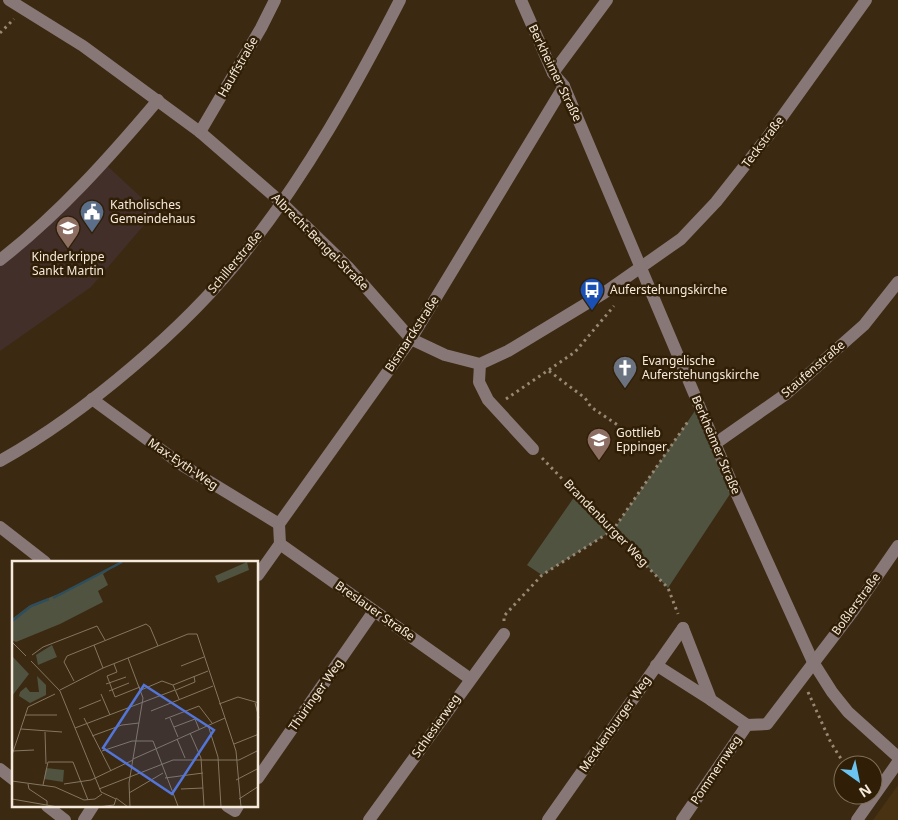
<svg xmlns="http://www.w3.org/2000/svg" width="898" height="820" viewBox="0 0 898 820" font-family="'Noto Sans',sans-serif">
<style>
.built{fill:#483212}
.education{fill:#422f2a}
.green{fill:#4f533f}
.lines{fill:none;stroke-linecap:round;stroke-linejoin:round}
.path{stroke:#978975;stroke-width:3;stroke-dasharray:2.5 4;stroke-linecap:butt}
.minor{stroke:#877776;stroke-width:12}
.labels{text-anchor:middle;stroke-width:5;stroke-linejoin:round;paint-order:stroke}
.street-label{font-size:12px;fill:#f5eadb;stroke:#301f06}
.poi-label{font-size:12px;fill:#f5eadb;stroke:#301f06;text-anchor:start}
.inset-river{fill:none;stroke:#2d4e5e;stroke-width:2.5}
.inset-road{fill:none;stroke:#857662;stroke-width:1}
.view{fill:#5375d9;fill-opacity:0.15;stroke:#5375d9;stroke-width:2.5}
.inset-edge{fill:none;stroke:#f5eadb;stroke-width:2.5}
</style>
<rect width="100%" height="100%" fill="#3b2911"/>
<polygon class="built" points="898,785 898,820 873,820"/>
<polygon class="education" points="104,163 156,211 91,287 0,351 0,260"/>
<polygon class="green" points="699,405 734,488 668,588 613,530 542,575 527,565 577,493 614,529"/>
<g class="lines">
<g class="path">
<polyline points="0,33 14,19"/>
<polyline points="549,371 585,398 591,407 631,434"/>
<polyline points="506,399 575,352 614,306"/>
<polyline points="542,458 668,588 678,614"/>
<polyline points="504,621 504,616 542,575 613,530 689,420"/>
<polyline points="808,692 831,743 845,765"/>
</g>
<g class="minor">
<polyline points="9,0 83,46 200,132 282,203 348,267 411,339 445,355 480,364 508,351 604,293 681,239 716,202 769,135 866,0"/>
<polyline points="521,0 553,73 564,86 734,488 813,662 832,692 848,712 898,757"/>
<polyline points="553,73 607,0"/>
<polyline points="200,132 261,28 275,0"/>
<path d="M0,260C60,213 109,158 158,100"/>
<polyline points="480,364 479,382 488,400 533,449"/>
<polyline points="92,399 182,465 279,524"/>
<polyline points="716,443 786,394 864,325 898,282"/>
<path d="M0,461C84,414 187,327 246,251C306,175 356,86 400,0"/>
<polyline points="0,527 45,562"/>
<polyline points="280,544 469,678"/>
<polyline points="258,575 280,544 279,524 411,339 564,86"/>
<polyline points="683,628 711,700 747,725"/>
<polyline points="656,665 711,700"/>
<polyline points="0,769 14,780"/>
<polyline points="258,778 374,611"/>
<polyline points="47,806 65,820"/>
<polyline points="227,806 235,811 238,806"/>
<polyline points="84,820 93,806"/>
<polyline points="369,820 504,634"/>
<polyline points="548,820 683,628"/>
<polyline points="682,820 747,725 767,724 853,611 898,546"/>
<polyline points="857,820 898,762"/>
</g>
</g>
<defs>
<symbol id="civic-pin" viewBox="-11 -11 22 30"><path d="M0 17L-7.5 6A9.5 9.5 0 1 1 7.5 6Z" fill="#5c6f8a" stroke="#301f06"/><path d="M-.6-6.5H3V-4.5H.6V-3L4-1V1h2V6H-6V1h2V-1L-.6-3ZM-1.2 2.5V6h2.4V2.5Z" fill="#fff"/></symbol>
<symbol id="school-pin" viewBox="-11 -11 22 30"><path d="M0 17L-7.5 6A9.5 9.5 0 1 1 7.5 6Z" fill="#8d6e63" stroke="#301f06"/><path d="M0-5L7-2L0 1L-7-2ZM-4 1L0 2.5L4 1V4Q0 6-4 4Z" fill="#fff"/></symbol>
<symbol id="bus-pin" viewBox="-11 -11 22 30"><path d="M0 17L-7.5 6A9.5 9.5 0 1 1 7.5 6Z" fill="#1a4fb4" stroke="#301f06"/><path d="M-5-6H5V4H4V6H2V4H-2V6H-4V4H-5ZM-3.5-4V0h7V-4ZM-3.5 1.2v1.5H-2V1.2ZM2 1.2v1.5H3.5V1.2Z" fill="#fff"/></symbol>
<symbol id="church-pin" viewBox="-11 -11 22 30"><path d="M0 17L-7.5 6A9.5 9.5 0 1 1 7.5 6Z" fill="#6b7280" stroke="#301f06"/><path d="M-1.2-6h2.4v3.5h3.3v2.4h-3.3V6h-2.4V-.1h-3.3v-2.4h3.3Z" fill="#fff"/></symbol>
</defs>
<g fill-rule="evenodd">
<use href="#civic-pin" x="78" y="198" width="28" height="38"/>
<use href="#school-pin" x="54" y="214" width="28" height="38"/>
<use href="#bus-pin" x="578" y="276" width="28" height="38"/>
<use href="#church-pin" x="611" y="354" width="28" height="38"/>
<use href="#school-pin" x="585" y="426" width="28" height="38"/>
</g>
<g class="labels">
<g class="street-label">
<text transform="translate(238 67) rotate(-60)" y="4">Hauffstraße</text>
<text transform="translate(555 73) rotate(64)" y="4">Berkheimer Straße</text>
<text transform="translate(763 142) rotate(-53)" y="4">Teckstraße</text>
<text transform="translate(320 242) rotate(45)" y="4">Albrecht-Bengel-Straße</text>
<text transform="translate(235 262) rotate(-50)" y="4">Schillerstraße</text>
<text transform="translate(412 334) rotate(-57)" y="4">Bismarckstraße</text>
<text transform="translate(813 369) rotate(-41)" y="4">Staufenstraße</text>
<text transform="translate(716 445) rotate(67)" y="4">Berkheimer Straße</text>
<text transform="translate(183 464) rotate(34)" y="4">Max-Eyth-Weg</text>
<text transform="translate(606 523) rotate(46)" y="4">Brandenburger Weg</text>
<text transform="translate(856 604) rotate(-54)" y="4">Boßlerstraße</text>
<text transform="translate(375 611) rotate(35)" y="4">Breslauer Straße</text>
<text transform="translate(316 695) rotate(-55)" y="4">Thüringer Weg</text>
<text transform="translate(615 724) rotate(-55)" y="4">Mecklenburger Weg</text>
<text transform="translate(436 726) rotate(-55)" y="4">Schlesierweg</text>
<text transform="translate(716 770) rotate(-56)" y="4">Pommernweg</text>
</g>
<g class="poi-label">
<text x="110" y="209">Katholisches<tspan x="110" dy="14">Gemeindehaus</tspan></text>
<text x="68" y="261" text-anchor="middle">Kinderkrippe<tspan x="68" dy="14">Sankt Martin</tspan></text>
<text x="610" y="294">Auferstehungskirche</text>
<text x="642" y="365">Evangelische<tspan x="642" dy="14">Auferstehungskirche</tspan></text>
<text x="616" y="437">Gottlieb<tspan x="616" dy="14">Eppinger</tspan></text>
</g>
</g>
<g transform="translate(12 561)">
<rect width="246" height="246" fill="#3b2911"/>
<path d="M110,0L91,13L96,24L86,30L91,41L48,63L4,81L0,79V58L17,45L56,29ZM235,1L237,9L206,22L203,15ZM40,84L45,96L26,104L24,94ZM1,96L17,113L0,135V98ZM25,115L34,124V134L18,142L7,135L8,131L14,126L18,131H27ZM34,207L52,209L51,221L32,218Z" fill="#4f533f"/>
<path class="inset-river" d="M41,37L110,1M0,60L19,45L37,38"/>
<path class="inset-road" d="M0,81L14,95M82,84L91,107M20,94L31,86L85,65L93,79M116,97L131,137L117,222L118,246M19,100L48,130L89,231L104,238L102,244L86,246M102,103L105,111L95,115L103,136L128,126M169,105L192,96M62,120L52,101L55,95L134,63L138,66L146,85M94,123L114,116M161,124L167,138M48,129L91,107L176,73H185L224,190L229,246M129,129L150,120L161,124L196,110M164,129L183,121L182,115M97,130L117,122M89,133L98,154M243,142L247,157M207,143L226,136L247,142M67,148L89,139M139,150L201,125M13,154H45M72,157L99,210M158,157L166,176M153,158L187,145L200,162M196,164L206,196L209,246M162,166L183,158L187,168M63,167L163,129M9,168L50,171M33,171L34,203M178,172L189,197L192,245M80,175L110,164L127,162M165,178L173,197M222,183L247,173M1,190L22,189M90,190L120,180H141L166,245M0,194L16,146L43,133M121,198L213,157M153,217L191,212M224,219L247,207M0,220L43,226L72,239L83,238L90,233M16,223L17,228L35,240V244M52,223L79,219L121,199M31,224L36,201H61L76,239M87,228L161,199H227L247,189M169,228L191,227M117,232L151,212M104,237L116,246M0,238L46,246M227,238L247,225M162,246H203"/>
<path class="view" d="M132,124L202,169L160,233L91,187Z"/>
<rect width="246" height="246" class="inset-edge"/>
</g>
<g transform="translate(858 780) rotate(147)"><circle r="24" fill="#301f06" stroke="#7f705b"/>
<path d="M0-4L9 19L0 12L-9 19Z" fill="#6ac3f1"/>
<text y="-8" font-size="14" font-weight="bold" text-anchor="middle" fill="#f5eadb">N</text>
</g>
</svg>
